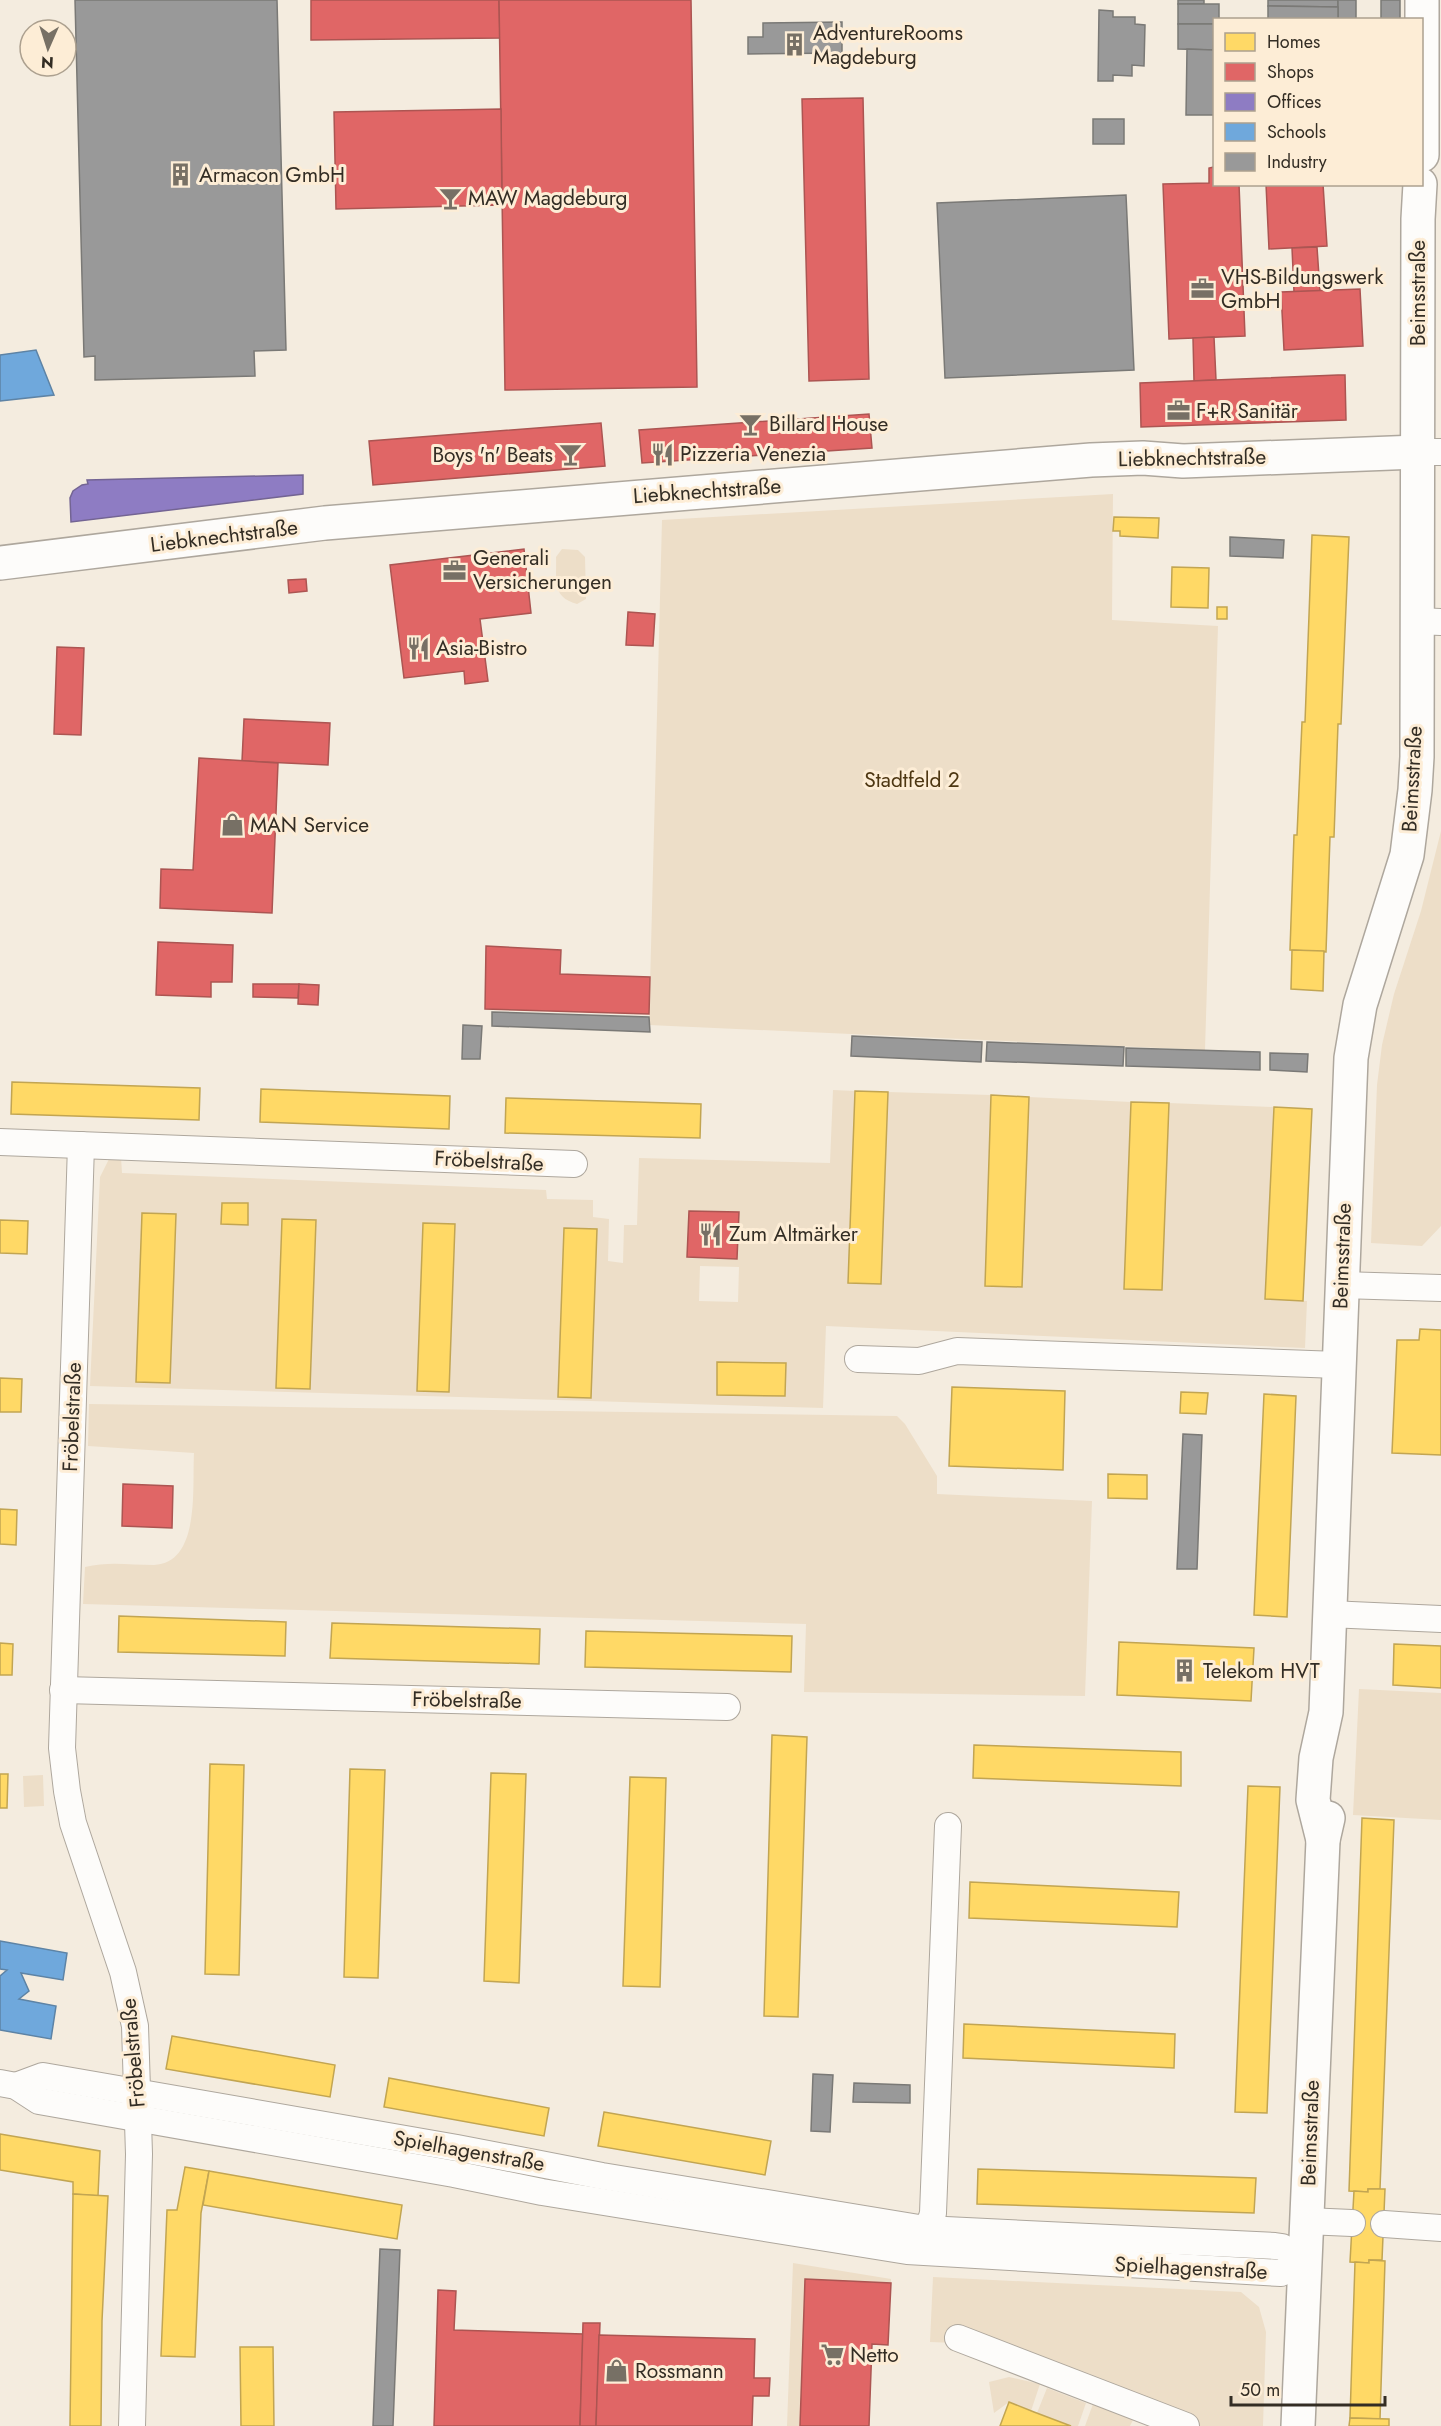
<svg xmlns="http://www.w3.org/2000/svg" width="1441" height="2426" viewBox="0 0 1441 2426" font-family="Jost,sans-serif">
<style>
.green{fill:#eddec8;fill-rule:evenodd}
.homes{fill:#ffd966;stroke:#c2a552;stroke-width:1.5}
.shops{fill:#e06666;stroke:#ac5552;stroke-width:1.5}
.offices{fill:#8e7cc3;stroke:#736493;stroke-width:1.5}
.schools{fill:#6fa8dc;stroke:#5d83a5;stroke-width:1.5}
.industry{fill:#999;stroke:#7a7976;stroke-width:1.5}
.lines{fill:none;stroke-linecap:round;stroke-linejoin:round}
.street-casing{stroke:#aea79d;stroke-width:28}
.secondary-casing{stroke:#aea79d;stroke-width:36}
.street{stroke:#fdfcfa;stroke-width:26}
.secondary{stroke:#fdfcfa;stroke-width:33}
.labels{text-anchor:middle;stroke-width:6;stroke-linejoin:round;paint-order:stroke}
.poi-label{font-size:21px;fill:#332d24;stroke:#fdedd6;text-anchor:start}
.street-label{font-size:21px;fill:#332d24;stroke:#fdedd6}
.park-label{font-size:21px;fill:#4e3712;stroke:#fdedd6}
</style>
<rect width="100%" height="100%" fill="#f4ecdf"/>
<g class="green">
<polygon points="1113,494 1112,620 1218,626 1205,1050 649,1025 662,520"/>
<path d="M562,549L578,550L585,557L586,599L577,604C551,597 557,579 556,557Z"/>
<polygon points="1441,831 1441,1226 1422,1246 1371,1243 1377,1085 1382,1045 1394,994 1421,911"/>
<path d="M833,1090L855,1091L881,1284L888,1092L991,1095L1022,1287L1029,1097L1131,1102L1124,1288L1169,1103L1274,1107L1265,1298L1307,1301L1305,1348L826,1326L823,1408L90,1386L100,1177L110,1157H121L122,1173L546,1190L547,1199L593,1200V1217L609,1219L608,1261L623,1263L624,1225H637L639,1158L830,1163ZM690,1211L739,1212L737,1259L687,1258ZM282,1219L315,1220L310,1389L276,1387ZM423,1223L455,1224L449,1392L417,1391ZM564,1228L597,1229L591,1398L558,1397ZM700,1266L739,1267L738,1302L699,1301ZM717,1363H785V1396L717,1395Z"/>
<path d="M89,1404L897,1416L905,1424L937,1476V1494L1092,1501L1085,1696L804,1692L806,1624L83,1604L85,1567C109,1561 130,1565 154,1565C201,1563 192,1486 194,1453L88,1446Z"/>
<polygon points="1359,1689 1441,1693 1441,1820 1353,1815"/>
<polygon points="43,1775 44,1806 24,1807 23,1776"/>
<polygon points="793,2263 891,2279 891,2283 805,2279 800,2426 787,2426"/>
<polygon points="933,2277 1241,2292 1259,2307 1266,2332 1263,2426 1169,2426 983,2344 930,2342"/>
<polygon points="1009,2377 1040,2384 1031,2411 1009,2402 994,2413 989,2382"/>
<polygon points="1047,2388 1086,2403 1078,2426 1071,2426 1037,2413"/>
<polygon points="1093,2404 1133,2420 1130,2426 1085,2426"/>
</g>
<g class="homes">
<polygon points="1114,517 1159,518 1158,538 1120,536 1120,531 1113,531"/>
<polygon points="1312,535 1349,537 1341,724 1338,724 1334,837 1330,837 1326,952 1290,950 1294,835 1297,835 1302,722 1305,722"/>
<polygon points="1172,567 1209,568 1208,608 1171,607"/>
<rect x="1217" y="607" width="10" height="12"/>
<polygon points="1292,950 1324,951 1323,991 1291,989"/>
<polygon points="12,1082 200,1088 199,1120 11,1114"/>
<polygon points="261,1089 450,1096 449,1129 260,1122"/>
<polygon points="855,1091 888,1092 881,1284 848,1283"/>
<polygon points="991,1095 1029,1097 1022,1287 985,1286"/>
<polygon points="506,1098 701,1104 700,1138 505,1133"/>
<polygon points="1131,1102 1169,1103 1162,1290 1124,1289"/>
<polygon points="1274,1107 1312,1109 1303,1301 1265,1299"/>
<polygon points="222,1203 248,1203 248,1225 221,1224"/>
<polygon points="142,1213 176,1214 170,1383 136,1382"/>
<polygon points="282,1219 316,1220 310,1389 276,1388"/>
<polygon points="0,1220 28,1221 27,1254 0,1253"/>
<polygon points="423,1223 455,1224 449,1392 417,1391"/>
<polygon points="564,1228 597,1229 591,1398 558,1397"/>
<polygon points="1420,1329 1441,1330 1441,1455 1392,1453 1397,1340 1419,1340"/>
<polygon points="717,1362 786,1363 785,1396 717,1395"/>
<polygon points="0,1378 22,1379 21,1412 0,1412"/>
<polygon points="952,1387 1065,1391 1063,1470 949,1466"/>
<polygon points="1181,1392 1208,1393 1206,1414 1180,1413"/>
<polygon points="1264,1394 1296,1396 1287,1617 1254,1615"/>
<polygon points="1108,1474 1147,1475 1147,1499 1108,1498"/>
<polygon points="0,1509 17,1510 16,1545 0,1544"/>
<polygon points="119,1616 286,1622 285,1656 118,1652"/>
<polygon points="332,1623 540,1629 539,1664 330,1658"/>
<polygon points="586,1631 792,1636 791,1672 585,1667"/>
<polygon points="1119,1642 1254,1648 1251,1701 1117,1695"/>
<polygon points="0,1643 13,1644 12,1675 0,1675"/>
<polygon points="1394,1644 1441,1646 1441,1688 1393,1685"/>
<polygon points="772,1735 807,1737 798,2017 764,2016"/>
<polygon points="974,1745 1181,1752 1181,1786 973,1778"/>
<polygon points="210,1764 244,1765 239,1975 205,1974"/>
<polygon points="350,1769 385,1770 378,1978 344,1977"/>
<polygon points="491,1773 526,1774 519,1983 484,1981"/>
<polygon points="0,1774 8,1774 7,1808 0,1808"/>
<polygon points="630,1777 666,1778 660,1987 623,1986"/>
<polygon points="1248,1786 1280,1787 1267,2113 1235,2112"/>
<polygon points="1362,1818 1394,1820 1380,2189 1368,2189 1368,2192 1349,2191"/>
<polygon points="970,1882 1179,1892 1177,1927 969,1918"/>
<polygon points="964,2024 1175,2034 1174,2068 963,2058"/>
<polygon points="172,2036 335,2065 330,2097 166,2069"/>
<polygon points="389,2078 549,2108 544,2136 384,2107"/>
<polygon points="604,2112 771,2141 765,2175 598,2146"/>
<polygon points="0,2134 100,2151 98,2196 73,2194 73,2182 0,2170"/>
<polygon points="185,2167 209,2171 201,2213 195,2357 161,2356 167,2210 177,2210"/>
<polygon points="978,2169 1256,2178 1254,2213 977,2204"/>
<polygon points="209,2171 402,2205 397,2239 203,2205"/>
<polygon points="1368,2189 1385,2189 1382,2260 1369,2260 1369,2263 1350,2262 1354,2191 1368,2192"/>
<polygon points="73,2194 108,2196 102,2321 101,2426 70,2426"/>
<polygon points="1369,2260 1385,2261 1380,2419 1350,2418 1355,2262 1369,2263"/>
<polygon points="240,2347 273,2347 274,2426 241,2426"/>
<polygon points="1009,2402 1034,2412 1071,2426 1000,2426"/>
<polygon points="1350,2418 1389,2419 1389,2426 1349,2426"/>
</g>
<g class="shops">
<polygon points="311,0 499,0 500,38 311,40"/>
<polygon points="499,0 691,0 697,387 505,390"/>
<polygon points="863,98 869,379 809,381 802,99"/>
<polygon points="501,109 502,205 336,209 334,112"/>
<polygon points="1214,167 1214,184 1239,184 1245,336 1169,339 1163,184 1209,183 1209,168"/>
<polygon points="1266,184 1323,184 1327,246 1269,249"/>
<polygon points="1317,247 1320,291 1294,292 1292,248"/>
<polygon points="1360,289 1363,346 1284,350 1281,292"/>
<polygon points="1214,337 1216,380 1194,381 1193,338"/>
<polygon points="1338,375 1345,375 1346,420 1141,427 1140,383"/>
<polygon points="869,414 872,448 642,463 639,430"/>
<polygon points="601,423 605,466 373,485 369,441"/>
<polygon points="524,549 531,613 480,619 488,681 465,684 464,671 404,678 390,565"/>
<polygon points="306,579 307,591 289,593 288,580"/>
<polygon points="628,612 655,614 653,646 626,645"/>
<polygon points="57,647 84,648 81,735 54,734"/>
<polygon points="244,719 330,723 328,765 242,761"/>
<polygon points="199,758 278,763 272,913 160,908 161,869 193,870"/>
<polygon points="158,942 233,945 232,982 211,982 211,997 156,995"/>
<polygon points="486,946 561,950 560,974 650,977 649,1014 485,1009"/>
<polygon points="253,984 299,984 298,998 253,997"/>
<polygon points="299,984 319,985 318,1005 298,1004"/>
<polygon points="689,1211 739,1212 737,1259 687,1257"/>
<polygon points="123,1484 173,1486 172,1528 122,1526"/>
<polygon points="805,2279 891,2283 888,2345 872,2344 869,2426 800,2426"/>
<polygon points="438,2290 456,2291 454,2330 583,2334 580,2426 434,2426"/>
<polygon points="583,2323 600,2323 596,2426 580,2426"/>
<polygon points="599,2335 755,2339 754,2378 770,2378 769,2396 753,2396 752,2426 596,2426"/>
</g>
<polygon class="offices" points="303,475 303,494 71,522 70,498 73,491 82,485 88,484 87,480"/>
<g class="schools">
<polygon points="36,350 54,395 0,401 0,355"/>
<polygon points="0,1941 67,1953 63,1980 21,1973 29,1991 19,1999 56,2006 51,2039 0,2030 0,1976 7,1970 0,1969"/>
</g>
<g class="industry">
<polygon points="75,0 277,0 286,350 254,351 255,376 95,380 95,356 84,357"/>
<rect x="1178" y="0" width="26" height="4"/>
<polygon points="1268,0 1338,0 1338,7 1268,6"/>
<rect x="1338" y="0" width="18" height="20"/>
<rect x="1381" y="0" width="19" height="20"/>
<polygon points="1178,4 1219,4 1219,20 1214,20 1214,24 1178,24"/>
<polygon points="1268,6 1338,7 1338,20 1268,20"/>
<polygon points="1099,10 1113,11 1113,17 1135,17 1135,24 1145,25 1144,66 1132,65 1132,76 1113,75 1113,81 1098,81"/>
<polygon points="842,22 842,53 748,54 748,37 763,37 763,23"/>
<polygon points="1178,24 1214,24 1213,50 1178,49"/>
<polygon points="1187,49 1214,50 1214,115 1186,115"/>
<rect x="1093" y="119" width="31" height="25"/>
<polygon points="1126,195 1134,370 945,378 937,203"/>
<polygon points="1230,537 1284,540 1283,558 1230,556"/>
<polygon points="492,1012 649,1017 650,1032 492,1026"/>
<polygon points="463,1025 482,1026 480,1059 462,1059"/>
<polygon points="852,1036 982,1042 981,1062 851,1056"/>
<polygon points="987,1042 1124,1047 1123,1066 986,1061"/>
<polygon points="1126,1048 1260,1052 1260,1070 1126,1066"/>
<polygon points="1270,1053 1308,1054 1307,1072 1270,1070"/>
<polygon points="1183,1434 1202,1435 1197,1569 1177,1569"/>
<polygon points="813,2074 833,2075 830,2132 811,2131"/>
<polygon points="854,2083 910,2085 910,2103 853,2102"/>
<polygon points="380,2249 400,2250 393,2426 373,2426"/>
</g>
<g class="lines">
<defs>
<g id="street">
<polyline points="1417,452 1441,452"/>
<polyline points="1416,621 1441,622"/>
<polyline points="0,1142 574,1164"/>
<polyline points="81,1145 62,1748 67,1791 73,1823 123,1972 135,2026 139,2154 132,2426"/>
<polyline points="1341,1285 1441,1288"/>
<polyline points="858,1359 919,1361 957,1351 1338,1365"/>
<polyline points="1329,1614 1441,1619"/>
<polyline points="63,1690 727,1707"/>
<polyline points="0,2083 16,2086 39,2101 454,2174 542,2192 907,2251 1281,2273 1305,2260"/>
<polyline points="16,2086 43,2076 457,2148 602,2176 925,2229 1275,2246 1282,2247 1305,2260"/>
<polyline points="1306,2221 1352,2223"/>
<polyline points="1384,2224 1441,2228"/>
<polyline points="916,2239 931,2220 933,2213 948,1826"/>
<polyline points="958,2338 1186,2426"/>
</g>
<g id="secondary">
<polyline points="1422,155 1422,0"/>
<polyline points="0,563 325,523 1091,460 1143,458 1183,461 1417,452"/>
<polyline points="1323,1840 1313,1800 1316,1758 1326,1712 1351,1058 1360,1005 1407,855 1415,790 1417,757 1418,219 1420,184"/>
<polyline points="1298,2426 1323,1840 1328,1818"/>
</g>
</defs>
<use href="#street" class="street-casing"/>
<use href="#secondary" class="secondary-casing"/>
<use href="#street" class="street"/>
<use href="#secondary" class="secondary"/>
</g>
<defs>
<symbol id="building-bare" viewBox="-9 -9 18 18"><path d="M-4-6H4V6H1V3H-1V6H-4ZM-2.5-4.3h1.7v1.8h-1.7ZM.8-4.3h1.7v1.8H.8ZM-2.5-1h1.7V.8h-1.7ZM.8-1h1.7V.8H.8Z" fill="#777065" stroke="#fdedd6" stroke-width="2.5" paint-order="stroke"/></symbol>
<symbol id="bar-bare" viewBox="-9 -9 18 18"><path d="M-6-5H6L.8 .8V4.5H3.5V6h-7V4.5H-.8V.8Z" fill="#777065" stroke="#fdedd6" stroke-width="2.5" paint-order="stroke"/></symbol>
<symbol id="office-bare" viewBox="-9 -9 18 18"><path d="M-6-3h4V-5.5h4V-3h4V5H-6ZM-1-4.5V-3h2v-1.5ZM-6 0V1H6V0Z" fill="#777065" stroke="#fdedd6" stroke-width="2.5" paint-order="stroke"/></symbol>
<symbol id="restaurant-bare" viewBox="-9 -9 18 18"><path d="M-5-6h1v4h1v-4h1v4h1v-4h1v5L-1.5 .5V6h-2V.5L-5-1ZM5-6V6H3V1.5H1.5Q1.5-4 5-6Z" fill="#777065" stroke="#fdedd6" stroke-width="2.5" paint-order="stroke"/></symbol>
<symbol id="shop-bare" viewBox="-9 -9 18 18"><path d="M-5-2.5h2.3a2.7 3.5 0 0 1 5.4 0H5L5.5 6h-11ZM-1.5-2.5h3a1.5 2.3 0 0 0-3 0Z" fill="#777065" stroke="#fdedd6" stroke-width="2.5" paint-order="stroke"/></symbol>
<symbol id="supermarket-bare" viewBox="-9 -9 18 18"><path d="M-6-5.5h2.5l.6 2H6L4.5 2H-2.5L-4.4-4H-6ZM-1.5 3.2a1.3 1.3 0 1 0 .1 0ZM3 3.2a1.3 1.3 0 1 0 .1 0Z" fill="#777065" stroke="#fdedd6" stroke-width="2.5" paint-order="stroke"/></symbol>
</defs>
<g fill-rule="evenodd">
<use href="#building-bare" x="778" y="28" width="33" height="33"/>
<use href="#building-bare" x="164" y="158" width="33" height="33"/>
<use href="#bar-bare" x="434" y="182" width="33" height="33"/>
<use href="#office-bare" x="1186" y="272" width="33" height="33"/>
<use href="#office-bare" x="1162" y="394" width="33" height="33"/>
<use href="#bar-bare" x="734" y="408" width="33" height="33"/>
<use href="#restaurant-bare" x="646" y="438" width="33" height="33"/>
<use href="#bar-bare" x="554" y="438" width="33" height="33"/>
<use href="#office-bare" x="438" y="554" width="33" height="33"/>
<use href="#restaurant-bare" x="402" y="632" width="33" height="33"/>
<use href="#shop-bare" x="216" y="808" width="33" height="33"/>
<use href="#restaurant-bare" x="694" y="1218" width="33" height="33"/>
<use href="#building-bare" x="1168" y="1654" width="33" height="33"/>
<use href="#supermarket-bare" x="816" y="2338" width="33" height="33"/>
<use href="#shop-bare" x="600" y="2354" width="33" height="33"/>
</g>
<g class="labels">
<g class="poi-label">
<text x="813" y="40">AdventureRooms<tspan x="813" dy="24">Magdeburg</tspan></text>
<text x="199" y="182">Armacon GmbH</text>
<text x="468" y="205">MAW Magdeburg</text>
<text x="1221" y="284">VHS-Bildungswerk<tspan x="1221" dy="24">GmbH</tspan></text>
<text x="1196" y="418">F+R Sanitär</text>
<text x="769" y="431">Billard House</text>
<text x="680" y="461">Pizzeria Venezia</text>
<text x="553" y="462" text-anchor="end">Boys 'n' Beats</text>
<text x="473" y="565">Generali<tspan x="473" dy="24">Versicherungen</tspan></text>
<text x="436" y="655">Asia-Bistro</text>
<text x="250" y="832">MAN Service</text>
<text x="729" y="1241">Zum Altmärker</text>
<text x="1203" y="1678">Telekom HVT</text>
<text x="850" y="2362">Netto</text>
<text x="635" y="2378">Rossmann</text>
</g>
<g class="street-label">
<text transform="translate(1418 293) rotate(-90)" y="7">Beimsstraße</text>
<text transform="translate(1192 458) rotate(-1)" y="7">Liebknechtstraße</text>
<text transform="translate(707 491) rotate(-4)" y="7">Liebknechtstraße</text>
<text transform="translate(224 536) rotate(-7)" y="7">Liebknechtstraße</text>
<text transform="translate(1412 779) rotate(-87)" y="7">Beimsstraße</text>
<text transform="translate(489 1161) rotate(3)" y="7">Fröbelstraße</text>
<text transform="translate(1342 1256) rotate(-88)" y="7">Beimsstraße</text>
<text transform="translate(72 1417) rotate(-88)" y="7">Fröbelstraße</text>
<text transform="translate(467 1700) rotate(1)" y="7">Fröbelstraße</text>
<text transform="translate(133 2053) rotate(-95)" y="7">Fröbelstraße</text>
<text transform="translate(1310 2133) rotate(-88)" y="7">Beimsstraße</text>
<text transform="translate(469 2151) rotate(10)" y="7">Spielhagenstraße</text>
<text transform="translate(1191 2268) rotate(3)" y="7">Spielhagenstraße</text>
</g>
<g class="park-label">
<text x="912" y="787">Stadtfeld 2</text>
</g>
</g>
<rect x="1213" y="18" width="210" height="168" fill="#fdedd6" stroke="#aca08f" stroke-width="1.5"/>
<rect x="1225" y="33" width="30" height="18" fill="#ffd966" stroke="#aca08f" stroke-width="1.5"/>
<text x="1267" y="48" font-size="18" fill="#332d24">Homes</text>
<rect x="1225" y="63" width="30" height="18" fill="#e06666" stroke="#aca08f" stroke-width="1.5"/>
<text x="1267" y="78" font-size="18" fill="#332d24">Shops</text>
<rect x="1225" y="93" width="30" height="18" fill="#8e7cc3" stroke="#aca08f" stroke-width="1.5"/>
<text x="1267" y="108" font-size="18" fill="#332d24">Offices</text>
<rect x="1225" y="123" width="30" height="18" fill="#6fa8dc" stroke="#aca08f" stroke-width="1.5"/>
<text x="1267" y="138" font-size="18" fill="#332d24">Schools</text>
<rect x="1225" y="153" width="30" height="18" fill="#999999" stroke="#aca08f" stroke-width="1.5"/>
<text x="1267" y="168" font-size="18" fill="#332d24">Industry</text>
<g transform="translate(48 48) rotate(183)"><circle r="28" fill="#fdedd6" stroke="#aca08f" stroke-width="1.5"/>
<path d="M0-4.5L10 22L0 15L-10 22Z" fill="#777065"/>
<text y="-9" font-size="16" font-weight="bold" text-anchor="middle" fill="#332d24">N</text>
</g>
<path d="M1231 2396v9h154v-9" fill="none" stroke="#332d24" stroke-width="3"/>
<text x="1240" y="2396" font-size="18" fill="#332d24" stroke="#fdedd6" stroke-width="4.5" paint-order="stroke">50 m</text>
</svg>
